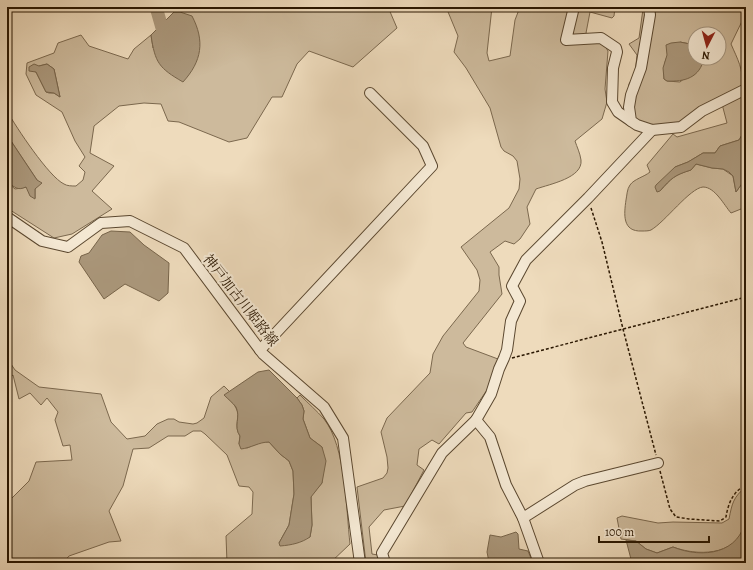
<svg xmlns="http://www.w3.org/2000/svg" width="753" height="570" viewBox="0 0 753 570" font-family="Alegreya,'Noto Serif JP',serif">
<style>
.green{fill:#cdba9c;stroke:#7b684e;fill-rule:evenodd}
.water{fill:#ab987c;stroke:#77644a}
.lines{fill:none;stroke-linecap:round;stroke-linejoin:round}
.river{stroke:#ab987c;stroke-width:13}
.minor-casing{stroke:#5a472f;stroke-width:12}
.path{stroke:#291600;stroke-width:1.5;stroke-dasharray:3 2;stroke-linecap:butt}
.minor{stroke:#f4e8d3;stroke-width:10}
.labels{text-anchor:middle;stroke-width:4;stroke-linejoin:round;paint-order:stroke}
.street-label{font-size:14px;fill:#291600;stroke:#f4e8d3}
</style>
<rect width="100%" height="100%" fill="#eedbbc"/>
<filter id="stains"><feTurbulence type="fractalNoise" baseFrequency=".005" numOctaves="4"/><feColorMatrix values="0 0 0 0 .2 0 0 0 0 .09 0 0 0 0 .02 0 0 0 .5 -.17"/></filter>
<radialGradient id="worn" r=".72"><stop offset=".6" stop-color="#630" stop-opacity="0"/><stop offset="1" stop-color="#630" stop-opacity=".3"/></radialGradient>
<g class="green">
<path d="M173,7H388L397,28L353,67L309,51L297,64L282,97H272L247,138L229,142L179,122L168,121L161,104L144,103L119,106L94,126L90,153L114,166L92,191L112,209L72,234L54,238L7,208V182L15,189L27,187L35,198V189L38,185L37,180L7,135V111C16,127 49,177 64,184C67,186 72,186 76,186L83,180L85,172L79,166L85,157L75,141L62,112L36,95L26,74L27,63L54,53L58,43L81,35L89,46L128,59L134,49L151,35L153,48L180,12H174ZM47,64L54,69L60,97L54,93H49L46,92L36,72L34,71L39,66Z"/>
<path d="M446,7H492L487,53L489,61L510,56L515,20L520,7H615L614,16L612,18L590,12L586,33L602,41L608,51L605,89L607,102L602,119L575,141C577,147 580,153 581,160C583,178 550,184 536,189L527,207L530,224L520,239L514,244L505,241L490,252L499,267V275L502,294L463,343L466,347L498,359L489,387L472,412L466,413L439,444L432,440L419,449L417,465L424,470L405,506L384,510L369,527L372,554L378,555L377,563H366L357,487L383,478L387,473L388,468L387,457L381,432L387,418L430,373L433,354L443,336L479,291L480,280L477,270L461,247L509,208L519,189L520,179L517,161L513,156L504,151L501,147L490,108L466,68L454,52L458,36Z"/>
<path d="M625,7H745V15L731,44C737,58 744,70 742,86L680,123L650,126L626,116L629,84L635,74L637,55L629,44L639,38L643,9ZM695,34H719V58H704L703,63L680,82L667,81L664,79C664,57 665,58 680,42L695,45Z"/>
<path d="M746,91V135L743,134L739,140L720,146L715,153H703L688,162L675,167L660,191C672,178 674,175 691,170L696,164L712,168L723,169L733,176L736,192L746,178V207L731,213C724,205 715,187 703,187C690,188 665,222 651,230C649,231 645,231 642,231C622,232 624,214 626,200C627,195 627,189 630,185C634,179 644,177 650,172L647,165L673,134L677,137L727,123L722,104Z"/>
<path d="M9,361L15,370L39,387L101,394L111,422L127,439L145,436L157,424L168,419H174L179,422L193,424L197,423L204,418L211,397L224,386L230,392L225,395C228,399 234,403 236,408C241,417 233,426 240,436L239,444L247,448L260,442H269L280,454L289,461L293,471L294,494L289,525L279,543L310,537L312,525L311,496L322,483V447L310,438L303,419L304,411L302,405L297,398L300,395C308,403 317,411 324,419C346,447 346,509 350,544L330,563H227L226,536L252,514L253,492L249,487L239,486L227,455L205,434L201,431H193L185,436H168L149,448L133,449L123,486L109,511L121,541L109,542L69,556L63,563H7V499L12,498L29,481L36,462L72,460L70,445L63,446L55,420L58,412L47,398L41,405L30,393L19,399L13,375L7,380V363Z"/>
<path d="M746,487C746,500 749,516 744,528C734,556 697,556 673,547L657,553L646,549L636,541L621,539L617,518L622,516L658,523L673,522L722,523L729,519C732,504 733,497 746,487Z"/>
</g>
<g class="water">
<path d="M174,12H180L192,16C205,41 202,61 183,82C159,68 155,63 151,35Z"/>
<path d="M680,42L695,45V58H704C700,78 684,82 667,81L664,79L663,68L667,55L666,45L671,43Z"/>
<polygon points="34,64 39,66 47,64 54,69 60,97 54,93 46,92 36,72 29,71 29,67"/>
<path d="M743,133L746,135V178L736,192L733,176L729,172L723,169L712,168L696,164L691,170C675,175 671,178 660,191L657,192L655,187L656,185L675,167L688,162L703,153H715L720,146L739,140Z"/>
<path d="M7,135L37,180L42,183L35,189V199L30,196L26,187C17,191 15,187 7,182Z"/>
<polygon points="111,231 130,232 144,245 169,263 168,293 159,301 125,284 104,299 79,262 81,256 89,253 102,235"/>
<path d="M269,370L297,398L302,405L304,411L303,419L310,438L322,447L326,461L322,483L311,497L312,525L310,537C301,543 292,545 280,546L279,543L289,525L294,494L293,471L289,461L280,454L269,442C259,442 251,448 241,449L239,444L240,436C233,426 241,417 236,407C233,403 228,399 224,395L258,372Z"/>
<path d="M746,518V563H632L626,540L636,541L646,549L657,553L673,547C703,559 740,554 746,518Z"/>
<polygon points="516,532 518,534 519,549 528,551 533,563 491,563 489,562 487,552 490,535 501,537"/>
</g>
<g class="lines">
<polyline class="river" points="156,7 164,35 167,41"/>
<defs>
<g id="minor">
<polyline points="574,7 566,40 601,38 616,48 617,52 613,68 612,102 618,112 631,121"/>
<polyline points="649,7 650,15 641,68 631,95 629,107 631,121 637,125 652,130 681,127 702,111 746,89"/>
<polyline points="7,217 42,241 68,247 101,223 130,221 184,248 263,354 324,407 343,438 360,563"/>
<polyline points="260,350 432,166 423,146 370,93"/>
<polyline points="523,518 575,485 585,481 658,463"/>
<polyline points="385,563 382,553 442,453 476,420"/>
<polyline points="539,563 523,518 506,485 490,437 476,420 491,394 499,369 504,358 507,350 511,321 520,301 512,286 526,260 588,198 652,130"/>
</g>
</defs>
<use href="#minor" class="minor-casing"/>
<g class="path">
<polyline points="591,208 602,242 623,329 656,455"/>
<polyline points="512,358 746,297"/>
<path d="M660,471L670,509L676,517L689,519L720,521L726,517C728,504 733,491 746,485"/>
</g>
<use href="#minor" class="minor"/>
</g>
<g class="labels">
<g class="street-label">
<text transform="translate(241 300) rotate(52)" y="5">神戸加古川姫路線</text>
</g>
</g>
<rect width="753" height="570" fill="none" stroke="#eedbbc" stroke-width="24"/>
<rect x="8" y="8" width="737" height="554" fill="none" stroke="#291600" stroke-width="2"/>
<rect x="12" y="12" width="729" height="546" fill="none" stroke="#291600"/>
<g transform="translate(707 46) rotate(186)"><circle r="19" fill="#f4e8d3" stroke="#a3947f"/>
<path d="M0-3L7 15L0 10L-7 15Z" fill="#8f2418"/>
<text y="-6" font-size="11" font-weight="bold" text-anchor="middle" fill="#291600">N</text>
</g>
<path d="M599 536v6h110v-6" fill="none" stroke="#291600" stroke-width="2"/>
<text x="605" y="536" font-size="12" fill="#291600" stroke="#f4e8d3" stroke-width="3" paint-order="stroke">100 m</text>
<rect width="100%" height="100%" filter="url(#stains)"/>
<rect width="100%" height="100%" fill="url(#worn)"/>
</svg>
